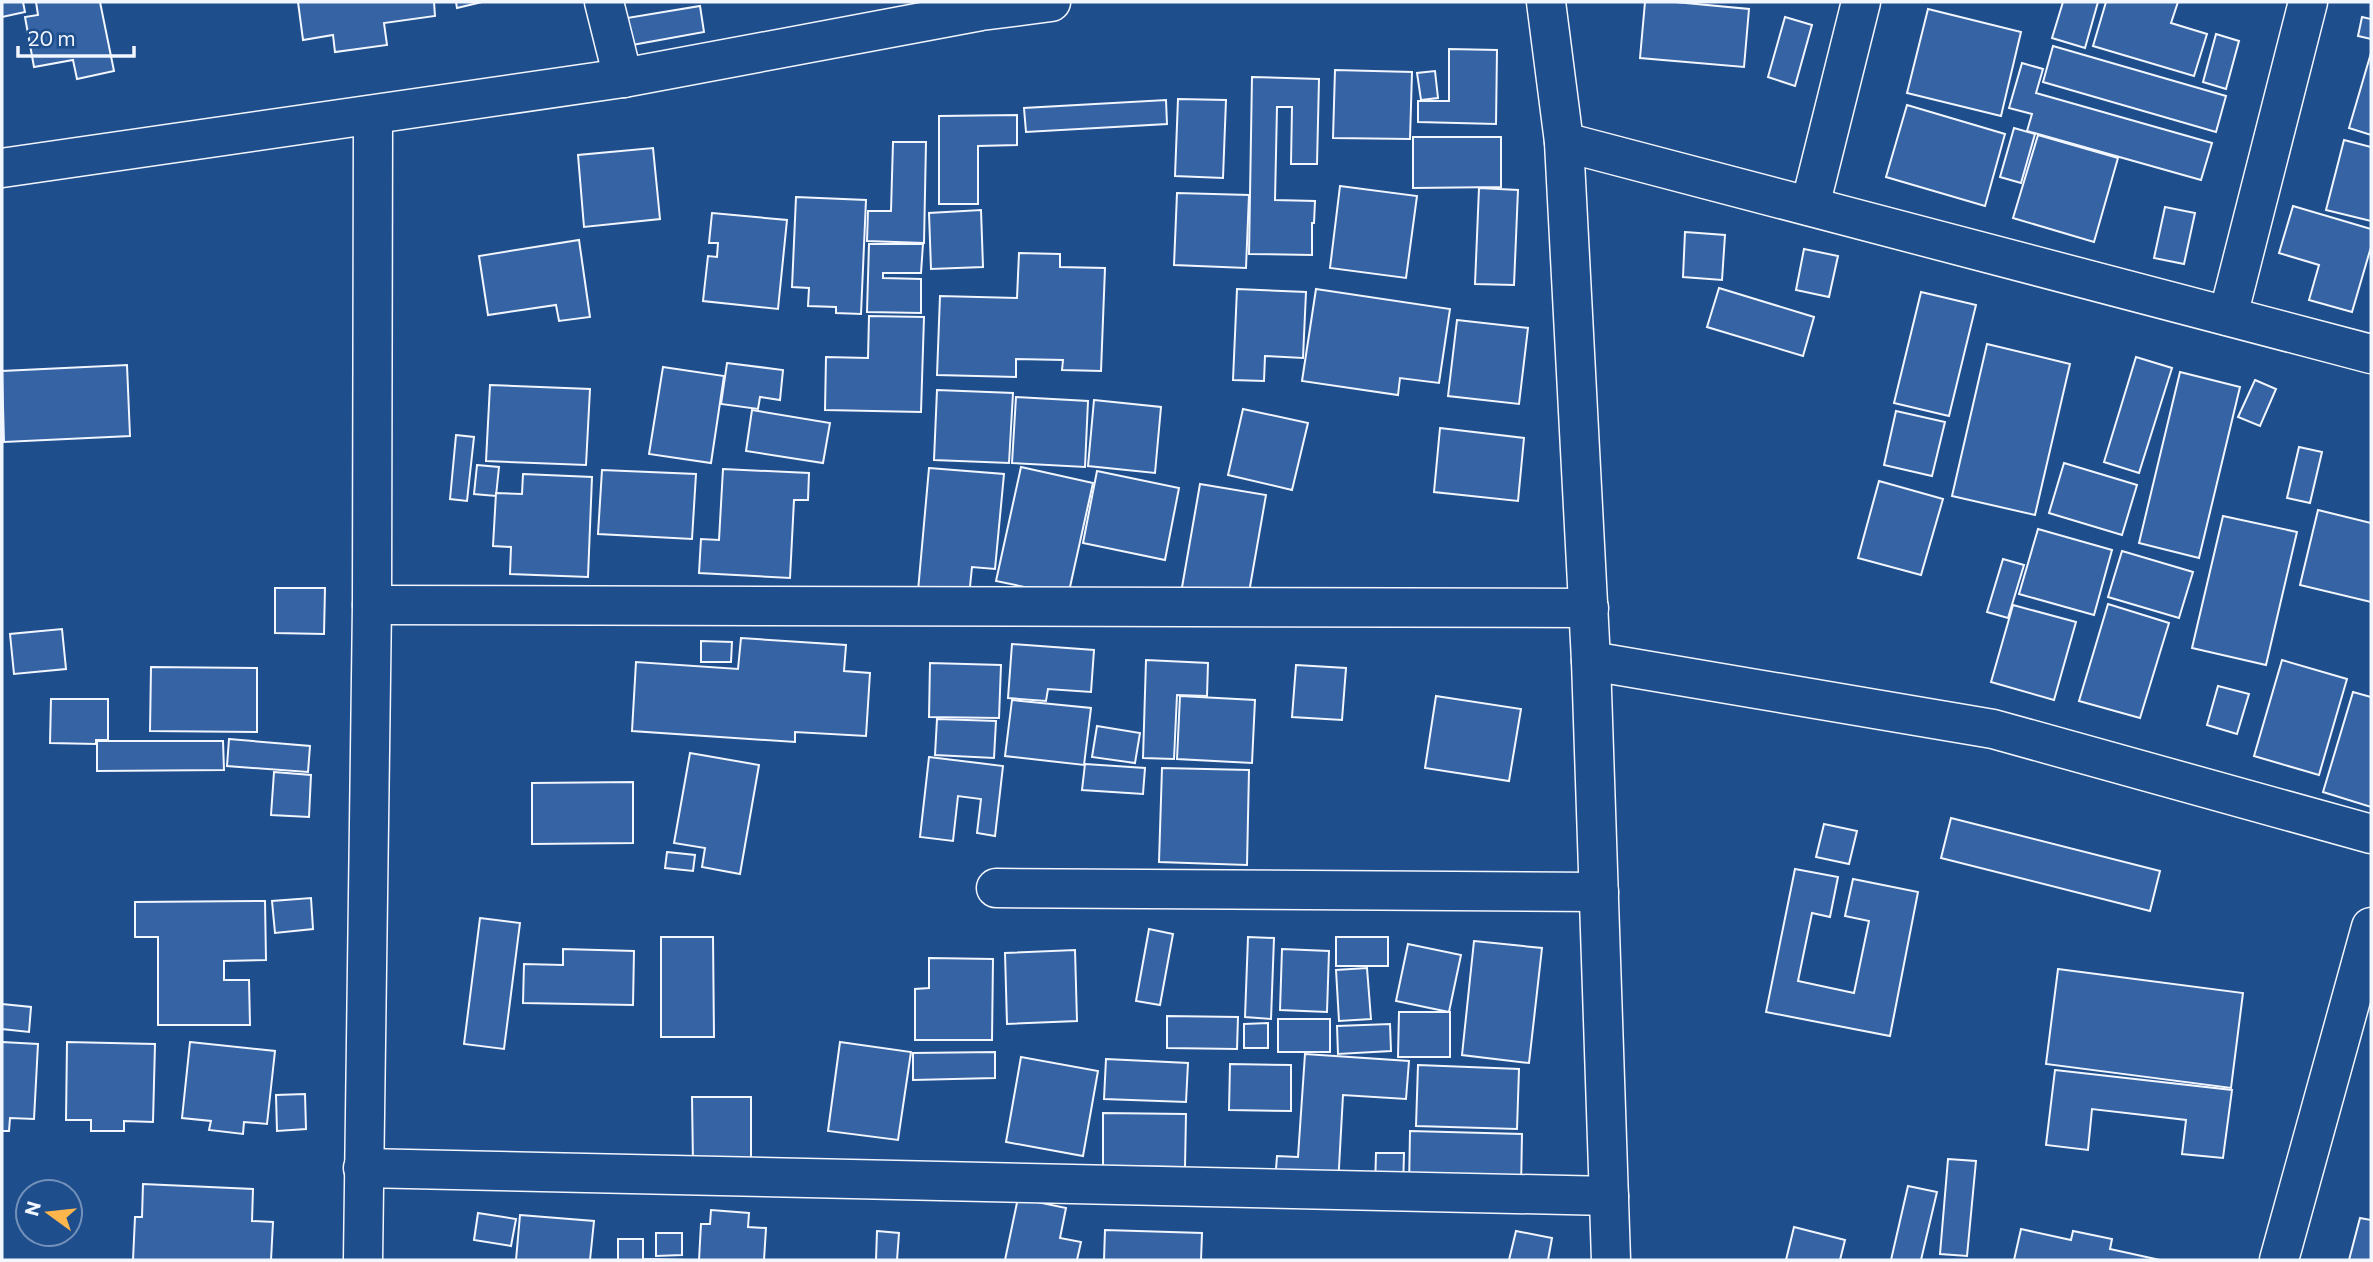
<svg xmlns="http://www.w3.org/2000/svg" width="2373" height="1262" viewBox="0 0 2373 1262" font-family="Commissioner,sans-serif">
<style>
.building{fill:#3563a3;stroke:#f2f6ff;stroke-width:2}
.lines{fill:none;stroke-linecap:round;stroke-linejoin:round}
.minor-casing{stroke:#f2f6ff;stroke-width:41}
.minor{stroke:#1f4e8c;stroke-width:38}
</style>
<rect width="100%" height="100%" fill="#1f4e8c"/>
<g class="building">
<polygon points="2,2 23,2 25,12 2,17"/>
<polygon points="36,2 100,2 114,71 77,79 73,60 34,67 25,17 38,15"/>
<polygon points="298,2 434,2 435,16 384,23 387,45 335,52 333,35 303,40"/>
<polygon points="456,2 482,2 457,8"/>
<polygon points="1645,2 1675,2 1749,9 1744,67 1640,58"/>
<polygon points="2063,2 2098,2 2085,48 2052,38"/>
<polygon points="2106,2 2178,2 2171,23 2207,34 2194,76 2093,46"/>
<polygon points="700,6 704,32 632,45 627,18"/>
<polygon points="1928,9 2021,32 2001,116 1907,93"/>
<polygon points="1785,17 1812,25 1795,86 1768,77"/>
<polygon points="2362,17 2371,19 2371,39 2358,36"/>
<polygon points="2216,34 2239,41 2226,89 2203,82"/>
<polygon points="2053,46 2226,96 2216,132 2043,82"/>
<polygon points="1449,49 1497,50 1496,124 1418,122 1418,101 1449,101"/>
<polygon points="2371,53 2371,135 2349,128"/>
<polygon points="2022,63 2043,69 2036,93 2212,143 2201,180 2027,131 2032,114 2009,108"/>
<polygon points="1335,70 1412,72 1410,139 1333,138"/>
<polygon points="1435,71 1438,98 1421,100 1417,73"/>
<polygon points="1252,77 1319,79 1317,164 1291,164 1292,107 1277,107 1275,200 1315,201 1314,223 1312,223 1312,255 1249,254"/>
<polygon points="1178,99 1226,100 1223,178 1175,176"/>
<polygon points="1166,100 1167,124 1026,132 1024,108"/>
<polygon points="1907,105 2005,134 1985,206 1886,177"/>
<polygon points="1017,115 1017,145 978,146 978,204 939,204 939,116"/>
<polygon points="2014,128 2035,134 2021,183 2000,177"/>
<polygon points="2038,135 2118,158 2094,242 2013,218"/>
<polygon points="1413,137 1501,137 1501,187 1413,188"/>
<polygon points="2344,140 2371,147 2371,221 2326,210"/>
<polygon points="893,142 926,142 924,243 867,241 868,211 891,211"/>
<polygon points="653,148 660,219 584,227 578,155"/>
<polygon points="1340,186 1417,196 1406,278 1330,268"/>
<polygon points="1479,188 1518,190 1514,285 1475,284"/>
<polygon points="1177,193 1249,195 1246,268 1174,265"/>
<polygon points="796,197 866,200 861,314 836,313 836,307 808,306 809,288 792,287"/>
<polygon points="2293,206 2371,229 2371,247 2352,312 2309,300 2319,265 2279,253"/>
<polygon points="2165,207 2195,213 2184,264 2154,258"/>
<polygon points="981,210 983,267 931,269 929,213"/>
<polygon points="712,213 787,220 778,309 703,301 708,256 717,257 718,243 709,243"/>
<polygon points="1685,232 1725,235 1722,280 1683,277"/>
<polygon points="579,240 590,317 559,321 556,305 488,315 479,256"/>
<polygon points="869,244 923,244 921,273 883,273 883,278 921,279 921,313 867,312"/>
<polygon points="1804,249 1838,256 1829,297 1796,290"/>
<polygon points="1019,253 1060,254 1060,267 1105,268 1101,371 1062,370 1063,360 1016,359 1016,377 937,375 940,296 1017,298"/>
<polygon points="1719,288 1814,317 1803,356 1707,327"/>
<polygon points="1237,289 1306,292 1303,358 1265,356 1264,381 1233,380"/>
<polygon points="1316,289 1450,309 1439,383 1400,378 1398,395 1302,381"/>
<polygon points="1921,292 1976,305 1949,416 1894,403"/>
<polygon points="869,316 924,317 921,412 825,410 826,357 868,358"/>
<polygon points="1457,320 1528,328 1519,404 1448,396"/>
<polygon points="1987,344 2070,364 2035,515 1952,496"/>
<polygon points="2136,357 2172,368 2139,473 2104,462"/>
<polygon points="727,363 783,370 780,400 760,397 758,409 721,404"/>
<polygon points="127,365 130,436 4,442 2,371"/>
<polygon points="663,367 724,376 711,463 649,454"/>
<polygon points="2180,372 2240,387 2199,558 2139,543"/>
<polygon points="2255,380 2276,389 2260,426 2238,417"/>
<polygon points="490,385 590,389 586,465 486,461"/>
<polygon points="937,390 1013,393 1009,463 934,460"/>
<polygon points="1016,397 1088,401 1085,467 1012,463"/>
<polygon points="1094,400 1161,407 1155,473 1088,466"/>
<polygon points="1243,409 1308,423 1292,490 1228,475"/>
<polygon points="752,410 830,423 823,463 746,451"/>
<polygon points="1896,411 1945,422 1932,476 1884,465"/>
<polygon points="1440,428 1524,438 1518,501 1434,492"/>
<polygon points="456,435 474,437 467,501 450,499"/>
<polygon points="2299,447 2322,452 2310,503 2287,498"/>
<polygon points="2064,463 2137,485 2122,535 2049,513"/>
<polygon points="477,465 499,467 496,496 474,494"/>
<polygon points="1021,467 1093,483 1068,596 996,581"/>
<polygon points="929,468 1004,474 995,569 972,567 968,606 917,602"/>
<polygon points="723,469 809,473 808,500 794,500 790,578 699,573 701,539 719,540"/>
<polygon points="602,470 696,474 692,539 598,534"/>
<polygon points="1097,471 1179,488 1165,560 1083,543"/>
<polygon points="523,474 592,477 588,577 510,574 511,547 493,546 496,493 522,494"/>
<polygon points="1879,481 1943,499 1921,575 1858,558"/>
<polygon points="1200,484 1266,495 1247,604 1181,593"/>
<polygon points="2318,510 2371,523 2371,602 2300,585"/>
<polygon points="2223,516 2297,532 2266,665 2192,648"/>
<polygon points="2038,529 2112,550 2094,615 2019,594"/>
<polygon points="2122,551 2193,572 2179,618 2108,597"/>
<polygon points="2003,559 2024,565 2008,618 1987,612"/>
<polygon points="275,588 325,588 324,634 275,633"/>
<polygon points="2108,604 2169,623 2140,718 2079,701"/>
<polygon points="2013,605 2076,622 2054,700 1991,682"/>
<polygon points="62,629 66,669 14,674 10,634"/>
<polygon points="741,638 846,645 844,671 870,673 866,736 795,732 795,742 632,731 636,662 738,669"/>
<polygon points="701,641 732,642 731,662 701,662"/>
<polygon points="1012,644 1094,650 1091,692 1048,689 1046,701 1008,698"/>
<polygon points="1146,660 1208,663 1207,696 1177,695 1174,759 1143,758"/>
<polygon points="2282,660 2347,679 2319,775 2254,756"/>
<polygon points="930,663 1001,665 999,718 929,717"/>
<polygon points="1296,665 1346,668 1342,720 1292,717"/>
<polygon points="151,667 257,668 257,732 150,731"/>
<polygon points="2218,686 2249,694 2237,734 2207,725"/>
<polygon points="2353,692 2371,697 2371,807 2323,792"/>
<polygon points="1180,696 1255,700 1252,763 1177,759"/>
<polygon points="1436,696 1521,709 1509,781 1425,768"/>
<polygon points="51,699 108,699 108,740 96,740 96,744 50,743"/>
<polygon points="1012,700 1091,708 1084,765 1005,756"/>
<polygon points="937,719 996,721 994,758 935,755"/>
<polygon points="1097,726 1140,733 1135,763 1092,757"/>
<polygon points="229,739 310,746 308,772 227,766"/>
<polygon points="97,741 223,741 224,770 97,771"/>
<polygon points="690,753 759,765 740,874 702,867 705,848 674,843"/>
<polygon points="929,757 1003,766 995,836 977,833 981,799 958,796 953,841 920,837"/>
<polygon points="1085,764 1145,768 1143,794 1082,790"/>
<polygon points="1162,768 1249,770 1247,865 1159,862"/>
<polygon points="274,772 311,775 309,817 271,815"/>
<polygon points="633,782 633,843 532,844 532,783"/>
<polygon points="1951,818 2160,871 2150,911 1941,858"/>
<polygon points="1824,824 1857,831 1849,864 1816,857"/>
<polygon points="667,852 695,855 693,871 665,868"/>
<polygon points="1795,869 1838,877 1830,917 1812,913 1798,981 1854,993 1869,921 1845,916 1853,879 1918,892 1890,1036 1766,1012"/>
<polygon points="311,898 313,929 275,933 272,901"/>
<polygon points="265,901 266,960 224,961 224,980 249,980 250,1025 158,1025 158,937 135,937 135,902"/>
<polygon points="480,918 520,923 504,1049 464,1044"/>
<polygon points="1149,929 1173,934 1160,1005 1136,1001"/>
<polygon points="661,937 713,937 714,1037 661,1037"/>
<polygon points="1248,937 1274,938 1271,1019 1245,1017"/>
<rect x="1336" y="937" width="52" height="29"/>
<polygon points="1474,941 1542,948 1529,1063 1462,1055"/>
<polygon points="1408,944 1461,955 1449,1012 1396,1001"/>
<polygon points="563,949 634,951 633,1005 523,1003 524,964 563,965"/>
<polygon points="1282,949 1329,951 1327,1012 1280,1010"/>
<polygon points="1075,950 1077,1021 1007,1024 1005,953"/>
<polygon points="929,958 993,959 992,1040 915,1040 915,989 929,988"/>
<polygon points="1367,968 1371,1019 1339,1021 1336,970"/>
<polygon points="2058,969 2243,993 2231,1088 2046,1064"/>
<polygon points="2,1004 31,1007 29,1032 2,1029"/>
<polygon points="1399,1012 1450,1012 1450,1057 1398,1057"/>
<polygon points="1167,1016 1238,1017 1237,1049 1167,1048"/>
<rect x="1278" y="1019" width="52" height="33"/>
<polygon points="1268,1023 1268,1048 1244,1048 1244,1024"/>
<polygon points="1390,1024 1391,1051 1338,1054 1337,1026"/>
<polygon points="2,1042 38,1044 34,1119 10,1118 9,1131 2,1131"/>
<polygon points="67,1042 155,1044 153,1122 124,1121 124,1131 91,1131 91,1120 66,1120"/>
<polygon points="190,1042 275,1051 267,1124 244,1122 243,1134 209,1130 211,1121 182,1118"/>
<polygon points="840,1042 911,1052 898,1140 828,1131"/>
<polygon points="995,1052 995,1078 913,1080 913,1053"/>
<polygon points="1305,1054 1409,1061 1406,1099 1343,1095 1338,1186 1275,1182 1277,1156 1298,1157"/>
<polygon points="1021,1057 1098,1071 1083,1156 1006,1142"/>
<polygon points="1106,1059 1188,1063 1186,1102 1104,1099"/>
<polygon points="1230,1064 1291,1065 1291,1111 1229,1110"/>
<polygon points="1418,1065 1519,1069 1517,1129 1416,1126"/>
<polygon points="2055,1070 2232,1090 2223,1158 2182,1154 2186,1120 2092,1109 2088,1150 2046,1145"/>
<polygon points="305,1094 306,1129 277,1131 276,1095"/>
<polygon points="692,1097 751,1097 751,1164 693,1164"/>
<polygon points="1103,1113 1186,1114 1185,1167 1103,1166"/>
<polygon points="1410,1131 1522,1134 1521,1189 1409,1188"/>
<polygon points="1376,1153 1404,1153 1403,1189 1375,1189"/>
<polygon points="1948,1159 1976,1161 1967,1256 1940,1254"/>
<polygon points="143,1184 253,1189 252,1221 273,1222 271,1260 133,1260 135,1217 142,1217"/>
<polygon points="1908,1186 1937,1192 1921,1260 1891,1260"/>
<polygon points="1018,1198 1066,1208 1060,1238 1081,1242 1077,1260 1005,1260"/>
<polygon points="711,1210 749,1213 748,1227 766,1228 764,1260 699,1260 701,1224 710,1224"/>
<polygon points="478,1213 516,1219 511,1246 474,1240"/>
<polygon points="520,1215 594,1221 590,1260 516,1260"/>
<polygon points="2360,1218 2371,1220 2371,1260 2349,1260"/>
<polygon points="1794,1227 1845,1240 1840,1260 1786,1260"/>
<polygon points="2021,1229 2071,1240 2073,1231 2112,1239 2110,1249 2160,1260 2014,1260"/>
<polygon points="1105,1230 1202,1233 1201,1260 1104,1260"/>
<polygon points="877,1231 899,1233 897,1260 876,1260"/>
<polygon points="1516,1231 1552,1238 1548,1260 1509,1260"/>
<polygon points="656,1233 682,1233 682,1255 656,1256"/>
<polygon points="618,1239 643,1239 643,1259 688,1260 618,1260"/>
</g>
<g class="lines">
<defs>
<g id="minor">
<polyline points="604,2 623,78"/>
<polyline points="1546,2 1564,142 1591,661 1611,1260"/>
<polyline points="1564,142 2371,354"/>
<polyline points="2,168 623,78 981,11 1051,2"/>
<polyline points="1810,206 1861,2"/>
<polyline points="2228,316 2308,2"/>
<polyline points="372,605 1589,608"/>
<polyline points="1591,661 1993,729 2371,834"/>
<polyline points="996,888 1599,892"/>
<polyline points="363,1168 1609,1196"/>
<polyline points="363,1260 372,605 373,115"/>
<polyline points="2279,1260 2371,927"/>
</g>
</defs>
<use href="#minor" class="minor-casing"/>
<use href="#minor" class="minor"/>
</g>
<rect width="2373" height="1262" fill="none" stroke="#f2f6ff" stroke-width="7"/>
<g transform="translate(49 1213) rotate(285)"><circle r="33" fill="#1f4e8c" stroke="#7391ba" stroke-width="2"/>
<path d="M0-5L12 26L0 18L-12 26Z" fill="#ffb74d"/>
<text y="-10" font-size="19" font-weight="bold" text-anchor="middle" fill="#f2f6ff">N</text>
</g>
<path d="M18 46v10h116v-10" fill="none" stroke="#f2f6ff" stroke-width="3.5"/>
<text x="28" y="46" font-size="21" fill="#f2f6ff" stroke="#1f4e8c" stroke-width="5" paint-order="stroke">20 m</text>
</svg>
